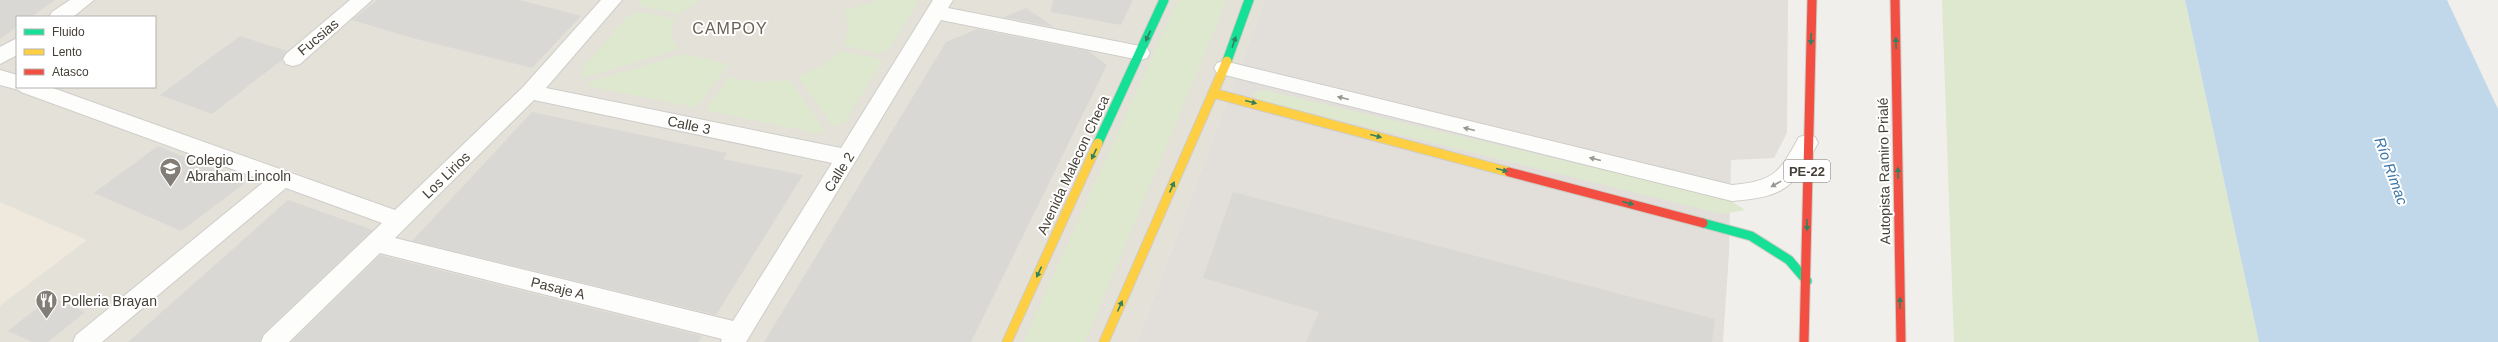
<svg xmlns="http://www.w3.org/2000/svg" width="2498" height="342" viewBox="0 0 2498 342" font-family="Arial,sans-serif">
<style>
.residential{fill:#e4e1d9;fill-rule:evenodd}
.commercial{fill:#efe8dc}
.industrial{fill:#e2dfdb}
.green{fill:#dde8ce}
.water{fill:#c0d8ea}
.building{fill:#dad8d4}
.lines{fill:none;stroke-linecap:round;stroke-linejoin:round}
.street-casing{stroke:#cecdc9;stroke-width:2}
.fast-casing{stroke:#cfccc3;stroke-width:11}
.slow-casing{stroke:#cfccc3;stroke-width:11}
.jam-casing{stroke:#cfccc3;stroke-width:11}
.street{fill:#fdfdfc;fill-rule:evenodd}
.fast{stroke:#16e098;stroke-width:9}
.slow{stroke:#ffcf43;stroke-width:9}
.jam{stroke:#f24e42;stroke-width:9}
.oneway{fill:#33815e}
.oneway2{fill:#989690}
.labels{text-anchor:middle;stroke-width:4;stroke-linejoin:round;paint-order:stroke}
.shield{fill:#fff;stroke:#7e7a74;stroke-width:1}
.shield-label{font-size:13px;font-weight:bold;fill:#464138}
.street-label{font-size:14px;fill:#464138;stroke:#fff}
.poi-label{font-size:14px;fill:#464138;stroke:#fff;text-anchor:start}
.water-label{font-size:15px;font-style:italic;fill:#3b76a7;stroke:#fff}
.quarter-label{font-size:16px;letter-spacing:1px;fill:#675f50;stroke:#fff}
</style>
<rect width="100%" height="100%" fill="#f1efeb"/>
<path class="residential" d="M0,0H1265L1137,342H0ZM17,17H155V87H17Z"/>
<polygon class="commercial" points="0,202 87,240 0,306"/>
<polygon class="industrial" points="1265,0 1788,0 1787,133 1774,158 1731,160 1729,253 1723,342 1137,342"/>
<g class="green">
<polygon points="641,0 700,0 680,14 640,6 637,5"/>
<path d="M881,0H919L889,50L878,53L843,45C849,33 850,23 843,11Z"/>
<polygon points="1178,0 1227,0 1085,342 1023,342"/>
<polygon points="1942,0 2185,0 2259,342 1954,342"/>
<path d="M640,12L676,19C670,31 670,39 679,49L582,78V69L627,17Z"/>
<polygon points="840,51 877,58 881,61 881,64 844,123 833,126 798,77 822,66"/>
<polygon points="684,54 729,64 700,103 694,107 587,86 590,82"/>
<polygon points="729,77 755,82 789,80 824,129 820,134 706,110"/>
<polygon points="1264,90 1730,200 1745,210 1722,214 1258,100 1251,93"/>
</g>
<polygon class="water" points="2185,0 2447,0 2498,109 2498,342 2259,342"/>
<g class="building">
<polygon points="0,0 55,0 31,17 17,17 17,27 0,39"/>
<polygon points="377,0 520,0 581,16 532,68 416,39 352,20"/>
<polygon points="1053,0 1133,0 1121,25 1051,12"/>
<polygon points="1026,8 1054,27 1004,17"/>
<polygon points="977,29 1088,51 1107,65 971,342 764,342 946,42"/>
<polygon points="240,36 287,51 282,60 212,114 160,95"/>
<polygon points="532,112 727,153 723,159 803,175 716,315 412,241"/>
<polygon points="158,146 245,183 181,231 94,193"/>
<polygon points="1233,192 1715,319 1712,342 1306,342 1319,312 1203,278"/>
<polygon points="288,200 373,230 263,334 260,342 128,342"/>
<polygon points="380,255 702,336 698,342 291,342"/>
<polygon points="51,297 85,312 48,342 32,342 8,331"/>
</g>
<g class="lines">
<defs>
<g id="street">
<polygon points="70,0 94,0 73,17 49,17 52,12"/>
<polygon points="350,0 372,0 300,64 293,66 286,64 283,59 286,54"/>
<path d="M601,0H622L546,88L841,148L933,0H953L948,8L1140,46L1147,48L1150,53L1147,58L1140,60L941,20L746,342H721L722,339L380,253L289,342H261L264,335L382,223L286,188L102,342H73L76,335L265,181L21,92L19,90L0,85V70L17,75V87H50L395,210L523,87ZM534,100L832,163L733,321L395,238Z"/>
<polygon points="17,38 17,55 0,64 0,47"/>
<path d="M1224,61L1732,185C1775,181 1779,173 1799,137L1807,135L1815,137L1818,143C1793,188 1785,197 1732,201L1217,73L1214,68L1217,63Z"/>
</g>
<g id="fast">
<polyline points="1227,61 1249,0"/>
<polyline points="1098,143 1164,0"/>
<polyline points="1703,223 1751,236 1789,260 1807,281"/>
</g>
<g id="slow">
<polyline points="1213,93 1509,172"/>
<polyline points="1007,342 1098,143"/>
<polyline points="1104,342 1227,61"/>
</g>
<g id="jam">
<polyline points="1895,0 1901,342"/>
<polyline points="1509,172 1703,223"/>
<polyline points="1804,342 1812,0"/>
</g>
</defs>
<use href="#street" class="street-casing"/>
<use href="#fast" class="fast-casing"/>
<use href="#slow" class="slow-casing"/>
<use href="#jam" class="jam-casing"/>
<use href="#street" class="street"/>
<use href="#fast" class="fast"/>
<use href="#slow" class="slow"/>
<use href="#jam" class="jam"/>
</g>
<defs><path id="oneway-solid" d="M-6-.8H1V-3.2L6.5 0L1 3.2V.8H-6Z"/></defs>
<g class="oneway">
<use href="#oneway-solid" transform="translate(1148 36) rotate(115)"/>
<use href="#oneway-solid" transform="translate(1811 39) rotate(92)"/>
<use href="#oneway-solid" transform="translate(1234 42) rotate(-71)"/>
<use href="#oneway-solid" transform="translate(1896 43) rotate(-91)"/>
<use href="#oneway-solid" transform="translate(1251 102) rotate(15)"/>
<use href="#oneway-solid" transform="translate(1376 136) rotate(15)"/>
<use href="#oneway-solid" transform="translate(1094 154) rotate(115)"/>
<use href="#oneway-solid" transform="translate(1502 170) rotate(15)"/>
<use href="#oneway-solid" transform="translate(1898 173) rotate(-91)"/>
<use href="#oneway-solid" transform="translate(1172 187) rotate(-66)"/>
<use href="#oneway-solid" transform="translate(1628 203) rotate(15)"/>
<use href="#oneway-solid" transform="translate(1807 225) rotate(90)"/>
<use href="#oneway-solid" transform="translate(1039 272) rotate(115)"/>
<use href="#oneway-solid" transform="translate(1900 303) rotate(-91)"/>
<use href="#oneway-solid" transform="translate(1120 306) rotate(-66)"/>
</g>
<g class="oneway2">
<use href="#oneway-solid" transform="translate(1343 98) rotate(-166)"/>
<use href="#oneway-solid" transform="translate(1469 129) rotate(-166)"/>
<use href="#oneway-solid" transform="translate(1595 159) rotate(-166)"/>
<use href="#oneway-solid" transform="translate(1776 184) rotate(151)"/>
</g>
<defs>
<symbol id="school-pin" viewBox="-11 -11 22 30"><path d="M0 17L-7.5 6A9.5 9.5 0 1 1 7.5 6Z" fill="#827e77" stroke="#fff"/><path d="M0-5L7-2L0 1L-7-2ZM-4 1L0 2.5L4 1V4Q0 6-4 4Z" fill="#fff"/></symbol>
<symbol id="restaurant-pin" viewBox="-11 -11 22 30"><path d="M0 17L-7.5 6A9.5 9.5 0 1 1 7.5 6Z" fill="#827e77" stroke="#fff"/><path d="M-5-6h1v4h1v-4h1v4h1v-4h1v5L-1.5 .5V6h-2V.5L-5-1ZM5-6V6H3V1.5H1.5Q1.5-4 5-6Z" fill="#fff"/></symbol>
</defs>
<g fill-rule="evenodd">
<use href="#school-pin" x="158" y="156" width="25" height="34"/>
<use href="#restaurant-pin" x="34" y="288" width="25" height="34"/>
</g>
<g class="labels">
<rect class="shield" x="1784" y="160" width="46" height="22" rx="3"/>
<g class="shield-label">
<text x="1807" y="176">PE-22</text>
</g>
<g class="street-label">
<text transform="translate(318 37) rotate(-40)" y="5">Fucsias</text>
<text transform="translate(689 125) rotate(12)" y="5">Calle 3</text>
<text transform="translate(1073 165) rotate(-65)" y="5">Avenida Malecon Checa</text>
<text transform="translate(1884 171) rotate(-91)" y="5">Autopista Ramiro Prialé</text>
<text transform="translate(839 172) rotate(-58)" y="5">Calle 2</text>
<text transform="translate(446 175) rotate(-44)" y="5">Los Lirios</text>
<text transform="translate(558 288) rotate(14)" y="5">Pasaje A</text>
</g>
<g class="poi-label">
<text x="186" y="165">Colegio<tspan x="186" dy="16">Abraham Lincoln</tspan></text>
<text x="62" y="306">Polleria Brayan</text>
</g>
<g class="water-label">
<text transform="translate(2391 171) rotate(70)" y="5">Río Rímac</text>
</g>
<g class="quarter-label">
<text x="730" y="34">CAMPOY</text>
</g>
</g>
<rect x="16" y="16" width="140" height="72" fill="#ffffff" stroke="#b5b3af"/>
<rect x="24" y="29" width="20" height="6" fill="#16e098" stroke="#b5b3af"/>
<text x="52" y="36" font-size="12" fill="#464138">Fluido</text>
<rect x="24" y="49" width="20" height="6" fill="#ffcf43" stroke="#b5b3af"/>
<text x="52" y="56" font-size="12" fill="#464138">Lento</text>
<rect x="24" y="69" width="20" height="6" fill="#f24e42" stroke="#b5b3af"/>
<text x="52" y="76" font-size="12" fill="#464138">Atasco</text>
</svg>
